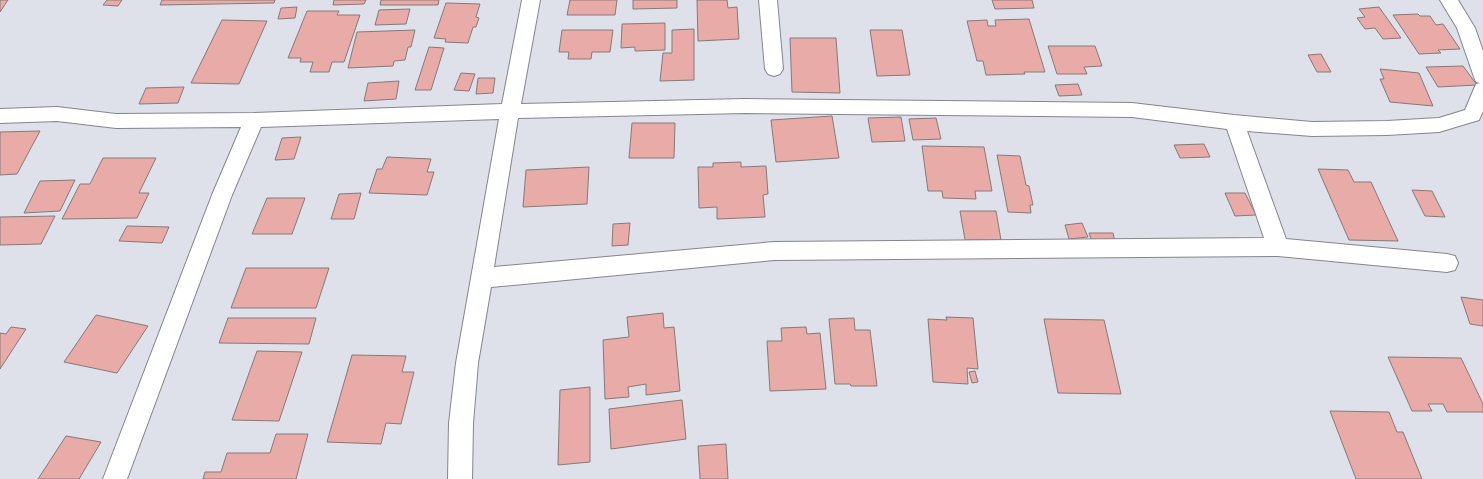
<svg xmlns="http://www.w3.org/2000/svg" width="1483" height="479" viewBox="0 0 1483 479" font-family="'Titillium Web',sans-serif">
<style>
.building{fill:#e8aba7;stroke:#857a79}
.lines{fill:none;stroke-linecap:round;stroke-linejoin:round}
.street-casing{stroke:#84868f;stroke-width:2}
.street{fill:#fff;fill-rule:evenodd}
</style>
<rect width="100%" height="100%" fill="#dee0ea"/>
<g class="building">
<polygon points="0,0 8,0 0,12"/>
<polygon points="107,0 122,0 118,6 103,5"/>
<polygon points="162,0 275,0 274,3 160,5"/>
<polygon points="334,0 366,0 364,4 333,5"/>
<polygon points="381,0 439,0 438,5 380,5"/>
<polygon points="570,0 617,0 615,15 567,15"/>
<polygon points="633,0 677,0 677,8 633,9"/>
<polygon points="697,0 727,0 728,8 737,7 739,39 698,41"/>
<polygon points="992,0 1032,0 1034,8 995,9"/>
<polygon points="446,3 480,4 476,17 479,18 476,27 473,27 468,43 445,42 446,39 434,38"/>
<polygon points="297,7 295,18 278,19 281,8"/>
<polygon points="1379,7 1401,38 1383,39 1375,28 1365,29 1357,18 1365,17 1359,9"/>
<polygon points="410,9 406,24 375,25 379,10"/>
<polygon points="307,11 339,11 337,15 360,15 344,62 332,62 329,72 310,72 313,62 300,62 301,58 288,58"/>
<polygon points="1418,14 1420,16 1430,16 1436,25 1443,24 1460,49 1438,50 1441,53 1419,54 1393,15"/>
<polygon points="1029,19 1045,72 1024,72 1025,74 986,75 983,61 977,61 967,21 987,20 988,26 996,26 995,20"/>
<polygon points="222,20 267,21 239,84 191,83"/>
<polygon points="665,23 665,50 635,51 635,47 621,48 622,24"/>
<polygon points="694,29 694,80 660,81 663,53 672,53 672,30"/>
<polygon points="415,30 411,47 408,47 405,60 394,61 393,66 348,68 357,32"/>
<polygon points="562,30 613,30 610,52 592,52 591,59 568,59 569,52 559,52"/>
<polygon points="870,30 902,30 910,75 877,76"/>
<polygon points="790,38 836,38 840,93 792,92"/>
<polygon points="1048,46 1095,46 1102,66 1084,67 1087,74 1057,74"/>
<polygon points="429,47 444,48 431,90 415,90"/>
<polygon points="1321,54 1331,72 1317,72 1308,55"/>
<polygon points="1463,66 1477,85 1438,87 1426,67"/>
<polygon points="1380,69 1419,73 1433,106 1390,102 1380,79 1384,79"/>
<polygon points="461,73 475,74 469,91 454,90"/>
<polygon points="478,78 495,78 493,93 476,94"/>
<polygon points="399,81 396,99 364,101 368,83"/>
<polygon points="1078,84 1082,95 1059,96 1055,85"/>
<polygon points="184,87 178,103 139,104 146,88"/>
<polygon points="832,116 839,158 776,162 771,120"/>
<polygon points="901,117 905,141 872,142 868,118"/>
<polygon points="936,118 941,139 913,140 909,119"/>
<polygon points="632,123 675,123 674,158 629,158"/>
<polygon points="40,131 17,174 0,175 0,132"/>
<polygon points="301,137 294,159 275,160 282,138"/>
<polygon points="1204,144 1210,157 1180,158 1174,145"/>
<polygon points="922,146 984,147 992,191 975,191 976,199 943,198 942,191 928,191"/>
<polygon points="997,155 1020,156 1026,185 1029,186 1033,205 1030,205 1031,213 1008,212"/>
<polygon points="387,157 431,159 427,172 434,172 427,195 369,193 377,169 382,169"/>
<polygon points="103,158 156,158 139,193 149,193 137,218 62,219 80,184 90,184"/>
<polygon points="741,162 741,167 766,166 768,194 763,195 765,217 717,219 717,207 699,208 698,167 713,167 713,163"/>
<polygon points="589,167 587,204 523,207 526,170"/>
<polygon points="1318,169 1348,170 1354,182 1371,182 1398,241 1349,240"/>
<polygon points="75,180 60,211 24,213 40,181"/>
<polygon points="1412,190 1432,191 1445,217 1425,216"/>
<polygon points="361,193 354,219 331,219 339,194"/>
<polygon points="1225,193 1245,193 1256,215 1235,216"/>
<polygon points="267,198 305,198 292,234 252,234"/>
<polygon points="960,211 996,211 1001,240 965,240"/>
<polygon points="55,216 41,244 0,245 0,217"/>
<polygon points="630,223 628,245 612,246 613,224"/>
<polygon points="1082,223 1088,237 1069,239 1065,225"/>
<polygon points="127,226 169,227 162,243 119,241"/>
<polygon points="1089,233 1113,233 1115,242 1092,242"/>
<polygon points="246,268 329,268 316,308 231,308"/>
<polygon points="1461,297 1483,300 1483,326 1470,324"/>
<polygon points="663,313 664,328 674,327 680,391 646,395 646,384 628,387 629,397 605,399 603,340 629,337 627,317"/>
<polygon points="96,315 148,326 117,373 64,362"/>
<polygon points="946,317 973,318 978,369 967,368 968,384 933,382 928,319 947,320"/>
<polygon points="228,318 316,318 309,344 219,343"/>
<polygon points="854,318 855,330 870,330 877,386 851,386 850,384 835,384 829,319"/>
<polygon points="1044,319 1104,320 1121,394 1058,393"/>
<polygon points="11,327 26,329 0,369 0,333 6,334"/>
<polygon points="806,327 807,334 820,333 826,389 770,391 767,341 782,341 781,328"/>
<polygon points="257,351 302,352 279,421 232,420"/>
<polygon points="352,355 406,356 402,372 414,372 401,424 386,423 381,444 327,442"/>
<polygon points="1388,357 1461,358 1483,404 1483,412 1447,412 1443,404 1428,404 1432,411 1412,411"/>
<polygon points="975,371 978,382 972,383 969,372"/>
<polygon points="590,387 590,462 558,465 560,390"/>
<polygon points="682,400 686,439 611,449 609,409"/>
<polygon points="1330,411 1389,412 1397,432 1403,432 1422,479 1356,479"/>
<polygon points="276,434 308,434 296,479 203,479 205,472 221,472 227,453 270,453"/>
<polygon points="66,436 101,442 79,479 38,479"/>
<polygon points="726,444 728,479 700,479 698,446"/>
</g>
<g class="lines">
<defs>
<g id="street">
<path d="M522,0H540L521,104L745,99L1132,103L1234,115L1312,122L1387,121L1439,118L1465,110L1476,84L1480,83L1476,82L1474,77L1457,28L1440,0H1458L1475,28L1483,51V111L1479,120L1439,132L1387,135L1312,136L1247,131L1286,239L1447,254L1455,256L1458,263L1455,270L1447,272L1278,256L774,260L491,287L478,363L473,423L472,479H448L449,423L456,363L499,119L261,127L232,195L127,479H103L212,195L241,127L116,128L57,121L0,123V109L57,107L116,114L254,113L502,104ZM745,113L1132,117L1227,129L1264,238L774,242L494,267L518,118Z"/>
<polygon points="759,0 777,0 783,69 780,74 774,76 768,74 765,69"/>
</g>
</defs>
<use href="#street" class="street-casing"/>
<use href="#street" class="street"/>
</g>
</svg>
